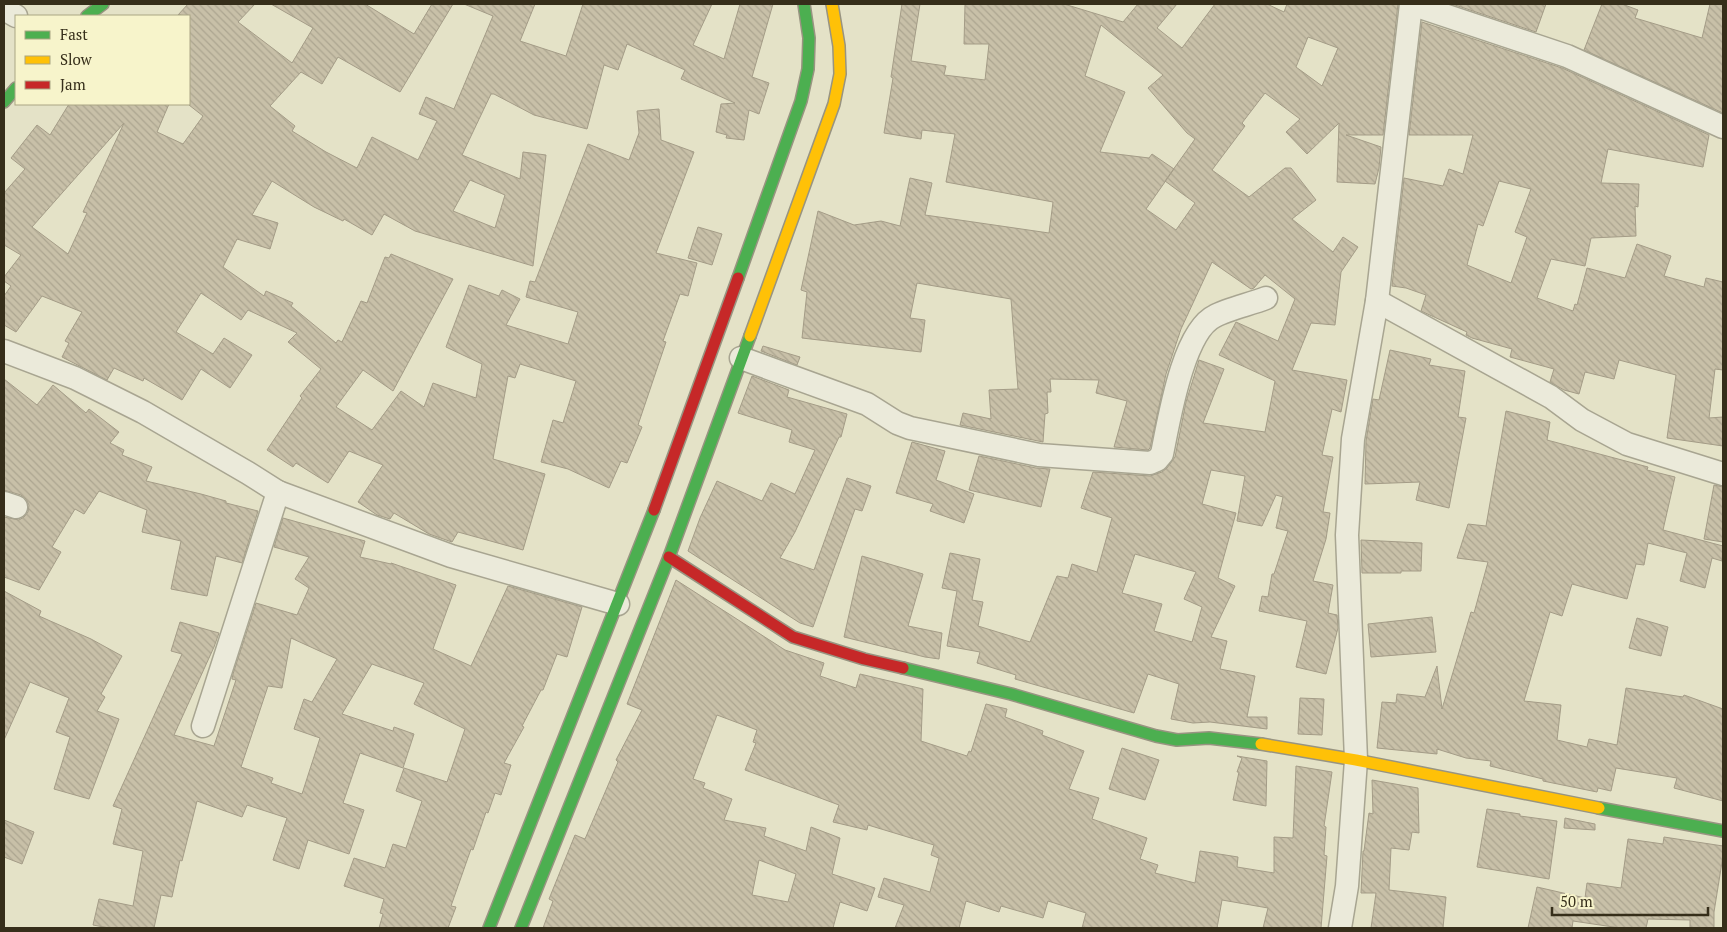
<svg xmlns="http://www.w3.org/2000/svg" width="1727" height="932" viewBox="0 0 1727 932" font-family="'PT Serif',serif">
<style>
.building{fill:url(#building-back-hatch);stroke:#a49c87;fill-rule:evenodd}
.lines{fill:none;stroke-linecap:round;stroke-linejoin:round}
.street-casing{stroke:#a8a591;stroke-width:25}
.fast-casing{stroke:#989481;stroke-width:14}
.slow-casing{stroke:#989481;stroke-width:14}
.jam-casing{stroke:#989481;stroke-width:14}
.street{stroke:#ebeada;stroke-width:22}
.fast{stroke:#4caf50;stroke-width:11}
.slow{stroke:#ffc107;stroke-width:11}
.jam{stroke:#c62828;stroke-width:11}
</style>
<defs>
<pattern id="building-back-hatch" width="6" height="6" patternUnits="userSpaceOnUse" patternTransform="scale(1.25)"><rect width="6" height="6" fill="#c8c0a8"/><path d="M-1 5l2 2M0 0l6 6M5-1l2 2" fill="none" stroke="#aca590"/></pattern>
</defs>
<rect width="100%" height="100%" fill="#e4e2c7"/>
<g class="building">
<path d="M188,4H255L238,22L292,63L313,28L271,4H365L414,34L432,4H453L400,92L338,57L322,84L301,72L270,106L295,126L292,131L326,152L357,168L372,137L418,160L437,121L419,114L426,97L454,109L493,16L464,4H535L520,41L566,56L583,4H712L693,45L724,59L740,4H773L752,77L769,83L759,114L749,110L744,140L726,138L727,135L716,132L721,104L735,103L681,79L685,70L627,44L618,70L604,65L587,129L534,115L494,94H491L462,155L520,179L523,152L546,155L533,266L415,231L384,214L372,235L344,219L343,221L314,207L272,181L252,215L278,223L270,249L237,239L223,267L264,296L266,291L293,303L291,306L336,343L338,340L342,342L361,301L367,303L385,257L389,258L391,254L453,279L393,391L363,370L336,407L372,430L401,391L424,407L433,383L476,398L482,364L446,347L469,285L499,296L502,290L520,299L506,325L568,344L578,312L526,297L530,281L535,282L588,144L629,160L639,133L637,111L659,109L661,140L694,152L656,253L697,263L688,296L680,294L663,341L666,342L638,425L642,427L627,463L621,461L609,488L568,469L541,462L553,420L563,423L576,381L520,364L515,378L508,376L493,459L545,474L523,550L458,532L452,542L429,534L394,513L390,519L377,515L358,502L383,465L349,451L328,483L296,463L293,467L267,450L302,398L300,396L321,369L288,342L297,333L248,310L241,320L201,293L176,332L213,354L224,338L252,355L230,388L201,369L182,400L144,378L143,381L114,368L107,380L62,357L69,343L65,341L82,312L42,296L16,332L4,325V296L11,286L4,281V277L21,255L4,245V193L25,169L11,158L37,125L50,135L69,104H169L157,132L183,144L203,116L189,105V16L178,15ZM124,123L83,212L87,213L68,254L32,227ZM470,180L505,195L495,228L453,211Z"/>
<path d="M902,4H920L911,61L946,66L944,75L985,80L989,44H964L965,4H1064L1123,22L1138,4H1177L1157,28L1182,48L1215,4H1267L1284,12L1287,4H1398L1383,135H1346L1381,147L1379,168L1375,184L1337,182L1339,123L1307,154L1286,132L1300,119L1265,93L1242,123L1245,126L1212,170L1249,197L1285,168H1291L1316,200L1292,219L1333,252L1343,237L1358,247L1341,272L1335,325L1311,323L1292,370L1347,380L1341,412L1332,409L1322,455L1333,457L1323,512L1330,513L1326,539L1313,581L1333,585L1328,613L1337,615L1338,628L1326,674L1296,667L1307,621L1259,611L1262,596L1268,597L1272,574H1274L1288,531L1276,528L1283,497L1276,495L1262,526L1237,521L1245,476L1211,470L1202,504L1236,513L1218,578L1235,586L1211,637L1227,641L1220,669L1255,676L1247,717H1267V729L1210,722L1193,723L1171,719L1179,684L1148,674L1134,713L1015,679L1016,675L977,663L980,652L947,646L957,591L942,588L950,553L980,559L972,600L983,602L978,626L1030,642L1057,576L1068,578L1072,564L1097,572L1112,518L1081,508L1093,472L1150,476L1162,472L1167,468L1175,457L1186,402L1199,360L1224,369L1203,423L1265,432L1275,381L1219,355L1236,322L1278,341L1295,299L1265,275L1254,288L1251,289L1212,262L1181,329L1166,374L1150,448L1148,450L1114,447L1127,401L1096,393L1099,380L1050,379L1051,392H1047L1048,413L1045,414L1043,442L960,425L963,413L991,419L989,390L1018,389L1011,299L917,283L910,318L925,320L921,352L802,338L807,292L801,290L818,211L854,225L881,221L900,226L910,178L932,183L925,215L1049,233L1053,202L946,182L955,134L922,130L921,139L884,133L893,78L891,77ZM1101,25L1163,75L1148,88L1187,133L1195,139L1165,181L1195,203L1176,230L1146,209L1174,169L1152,154L1149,158L1100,152L1125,92L1085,76ZM1308,37L1338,48L1322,86L1296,67ZM1135,554L1196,572L1184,599L1202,607L1192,642L1154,631L1162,604L1122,593Z"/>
<polygon points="1452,4 1546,4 1536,32"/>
<polygon points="1602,4 1622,4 1638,10 1635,18 1702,38 1710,4 1723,4 1723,113 1584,50"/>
<path d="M1422,22L1562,68L1709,135L1703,167L1608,149L1601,183L1639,184L1638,207L1635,206L1636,236L1591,238L1585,266L1551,259L1537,298L1573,311L1575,304L1577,305L1587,268L1625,278L1637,244L1671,256L1664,276L1704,287L1706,278L1723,282V370L1715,369L1709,418L1723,417V446L1667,438L1676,375L1619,360L1614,379L1585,372L1579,394L1564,390L1550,382L1554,369L1510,357L1512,349L1472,338L1466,335L1467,332L1421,311L1426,295L1406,288L1392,286L1404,178L1443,186L1449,169L1463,174L1473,135H1409ZM1499,181L1531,189L1515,232L1527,237L1511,283L1467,265L1478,224L1483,226Z"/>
<polygon points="698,227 722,234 712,265 688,258"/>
<polygon points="763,346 800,357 797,365 761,351"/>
<polygon points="1390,350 1431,359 1429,365 1465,371 1458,417 1466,418 1449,508 1416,500 1420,482 1365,484 1366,441 1373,399 1379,400"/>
<polygon points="752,376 789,390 787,397 847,414 841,437 839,437 795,532 780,558 814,570 847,478 871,486 862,511 855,509 813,627 800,623 688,551 700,518 717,481 762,501 771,483 795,494 815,450 789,442 792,430 738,413"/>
<polygon points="4,379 37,405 53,385 86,413 89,409 119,432 110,443 124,450 122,455 152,467 146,481 201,494 226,501 226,503 258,511 242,563 216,556 207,596 171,589 181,541 142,532 147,510 99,491 84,514 75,509 52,547 61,552 39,590 4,577 4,517 19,520 24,517 28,512 29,505 26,499 21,495 4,490"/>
<polygon points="1506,411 1550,422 1547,440 1648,467 1647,470 1675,477 1663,530 1723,546 1722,561 1712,558 1705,588 1680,581 1687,553 1648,543 1644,565 1636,564 1627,599 1572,584 1562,616 1550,612 1524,701 1561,705 1557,740 1587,747 1589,739 1617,745 1626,688 1683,697 1684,695 1723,709 1723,801 1674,788 1677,778 1616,768 1611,791 1598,788 1597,792 1543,781 1543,779 1490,766 1491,761 1466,758 1437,749 1437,754 1377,748 1382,702 1396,703 1397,694 1425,697 1437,666 1442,709 1471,612 1474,613 1488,562 1457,558 1468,524 1486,526"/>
<polygon points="912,442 945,451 936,480 974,494 964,523 930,511 933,504 896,493"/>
<polygon points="979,456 1036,468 1050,469 1041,507 969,490"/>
<polygon points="1714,485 1723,487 1723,542 1704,539"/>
<path d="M283,518L365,541L360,557L391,564V563L456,585L433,649L471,666L508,586L582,607L567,657L557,654L543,690H541L522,726L524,727L504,763L511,765L501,795L495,793L488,813L486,812L473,850L471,849L451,906L456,907L448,928H379L383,914L380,913L384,899L344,886L354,858L385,868L393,844L406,848L422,801L396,791L404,768L447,782L465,729L414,704L424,683L372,664L342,714L393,731L394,727L414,734L403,768L360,753L343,803L364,810L349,854L308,840L299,869L273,860L287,818L247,805L242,817L197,801L182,861L180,860L172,897L161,895L154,928H109L93,925L99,899L133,906L143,851L113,844L122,809L113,806L182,654L171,651L180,622L219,633L214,647L174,735L214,746L236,680L232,679L233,674L256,603L297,615L309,588L295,579L309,557L274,547ZM291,638L337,659L312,702L304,699L294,729L320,738L302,794L271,783L273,778L241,767L268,686L282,688Z"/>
<polygon points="1361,540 1422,543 1421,571 1401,571 1401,573 1362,573"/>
<polygon points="862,556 923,574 908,626 942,633 939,659 925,657 844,637"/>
<path d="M676,580L785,650L824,663L820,676L856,688L860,674L923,689L921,741L967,756L969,751L971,752L986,704L1007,709L1005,717L1043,731L1042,735L1084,751L1069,789L1099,798L1092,819L1147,838L1140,859L1158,865L1155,873L1195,883L1200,851L1238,857L1237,867L1274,873V837L1293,838L1296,766L1332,772L1324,826L1326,827L1324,855L1327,856L1321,928H1263L1268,908L1222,900L1217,928H1082L1086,913L1048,901L1043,918L1001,906L999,912L966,901L959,928H895L904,905L878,897L884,878L930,892L939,858L931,855L934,845L868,825L867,830L833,822L839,805L745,770L756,743L753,742L757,730L717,715L693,779L705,783L703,788L732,799L724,820L766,828L764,836L806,851L811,827L840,838L832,874L875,888L867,911L840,902L833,928H543L553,901L549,899L575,835L585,839L618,762L616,760L642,710L627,704ZM759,860L796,874L788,902L752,895Z"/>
<polygon points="4,591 41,611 39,616 91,639 122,656 101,694 105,697 97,711 119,719 89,799 54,789 70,737 56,732 69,698 30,682 4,740"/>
<polygon points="1432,617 1436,652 1371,657 1368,624"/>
<polygon points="1637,618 1668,627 1661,656 1629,648"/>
<polygon points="1300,698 1324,699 1322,735 1298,734"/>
<polygon points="1122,748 1159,760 1145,800 1109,789"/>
<polygon points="1237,756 1267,761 1266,806 1233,800 1239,772 1237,772 1242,758"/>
<polygon points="1372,780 1418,788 1419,833 1412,832 1409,850 1391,848 1389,890 1446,897 1443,928 1371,928 1376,893 1361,893 1363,851 1364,851 1369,813 1373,814"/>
<polygon points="1487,809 1520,814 1520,816 1557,821 1549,879 1477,867"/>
<polygon points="1565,818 1595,824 1595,830 1564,828"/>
<polygon points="4,820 34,832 22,864 4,857"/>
<polygon points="1664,837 1723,846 1723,856 1714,912 1714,928 1690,928 1690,920 1648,919 1646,928 1620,928 1573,921 1572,928 1528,928 1537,887 1585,898 1587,883 1621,888 1628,839 1663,844"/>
</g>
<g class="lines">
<defs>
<g id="street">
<polyline points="1411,4 1567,56 1723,127"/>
<polyline points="4,9 16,16"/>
<polyline points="1377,301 1551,397 1582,420 1627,444 1723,474"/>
<polyline points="4,351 75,378 143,412 248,473 278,492 451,556 618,604"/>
<path d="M741,358L867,404L897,423L910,428L1039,455L1150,463L1157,460L1162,454C1169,420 1183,331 1215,316C1228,309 1251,304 1266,298"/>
<polyline points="4,503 16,507"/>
<polyline points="203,726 278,492"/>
<polyline points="1340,928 1347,886 1356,760 1347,535 1353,439 1377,301 1411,4"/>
</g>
<g id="fast">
<polyline points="87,16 103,4"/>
<polyline points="4,102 16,88"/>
<polyline points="738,278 801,101 808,69 809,38 804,4"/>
<polyline points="903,668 1011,694 1156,736 1177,740 1209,738 1261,744"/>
<polyline points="1599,808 1723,831"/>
<polyline points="489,928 654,510"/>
<polyline points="521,928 669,557 750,336"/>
</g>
<g id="slow">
<polyline points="750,336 834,104 840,74 839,46 832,4"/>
<polyline points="1261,744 1356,760 1599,808"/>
</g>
<g id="jam">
<polyline points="654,510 738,278"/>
<polyline points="669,557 793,637 864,659 903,668"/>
</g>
</defs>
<use href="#street" class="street-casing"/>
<use href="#fast" class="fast-casing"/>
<use href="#slow" class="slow-casing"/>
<use href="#jam" class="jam-casing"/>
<use href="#street" class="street"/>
<use href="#fast" class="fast"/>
<use href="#slow" class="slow"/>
<use href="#jam" class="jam"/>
</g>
<rect width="1727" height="932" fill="none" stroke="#362e1a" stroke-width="10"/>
<rect x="15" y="15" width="175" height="90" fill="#f7f4cb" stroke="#aaa584"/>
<rect x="25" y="31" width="25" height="8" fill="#4caf50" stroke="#aaa584"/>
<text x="60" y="40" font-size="15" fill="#362e1a">Fast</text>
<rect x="25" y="56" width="25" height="8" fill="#ffc107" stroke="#aaa584"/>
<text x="60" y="65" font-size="15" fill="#362e1a">Slow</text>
<rect x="25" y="81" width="25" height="8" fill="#c62828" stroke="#aaa584"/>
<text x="60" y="90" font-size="15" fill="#362e1a">Jam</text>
<path d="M1552 907v8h156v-8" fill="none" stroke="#362e1a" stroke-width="2.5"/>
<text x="1560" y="907" font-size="15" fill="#362e1a" stroke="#f7f4cb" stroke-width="4" paint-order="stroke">50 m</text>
</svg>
